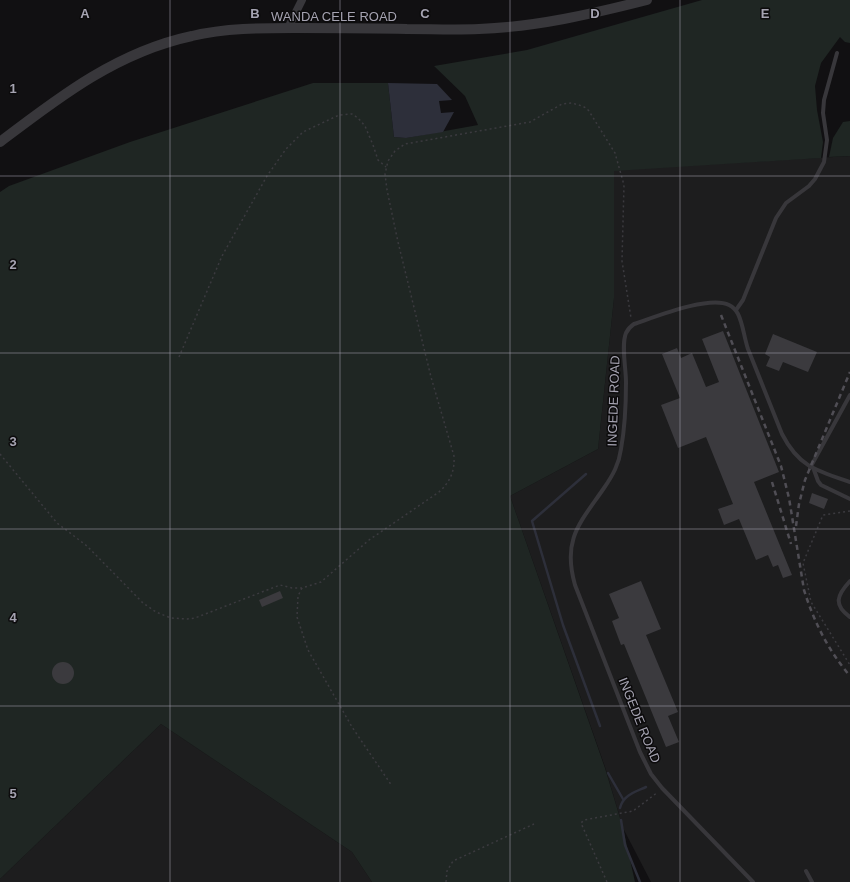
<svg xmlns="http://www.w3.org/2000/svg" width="850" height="882" viewBox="0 0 850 882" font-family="Helvetica,sans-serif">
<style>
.built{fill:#1d1d1e}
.green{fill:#1f2623}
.water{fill:#2d2f3a}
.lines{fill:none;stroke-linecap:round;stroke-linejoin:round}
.stream{stroke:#2d2f3a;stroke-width:2.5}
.building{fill:#3b3a3e}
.path{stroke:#3b3a3f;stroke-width:1.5;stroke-dasharray:2 3;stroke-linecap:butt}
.service{stroke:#38373b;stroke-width:4}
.minor{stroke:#38373b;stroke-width:8}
.tertiary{stroke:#38373b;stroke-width:10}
.rail{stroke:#504e55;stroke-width:2.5;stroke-dasharray:5 4;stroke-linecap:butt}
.grid{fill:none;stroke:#a5a3b1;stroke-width:1;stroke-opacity:0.55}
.labels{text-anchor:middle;stroke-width:3;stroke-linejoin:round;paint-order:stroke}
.street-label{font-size:13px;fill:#a5a3b1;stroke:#0c0b0c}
.grid-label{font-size:13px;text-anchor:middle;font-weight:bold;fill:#a5a3b1;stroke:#0c0b0c;stroke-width:3;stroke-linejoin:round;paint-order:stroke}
</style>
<rect width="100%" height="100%" fill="#111012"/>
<g class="built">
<polygon points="850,156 850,882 651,882 623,828 605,767 510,496 598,449 614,298 614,170"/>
<polygon points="161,724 352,852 372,882 0,882 0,879"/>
</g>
<g class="green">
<polygon points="702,0 850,0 850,43 845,42 840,37 821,63 815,86 817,110 823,142 821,158 614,171 614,298 598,449 510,496 605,768 623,828 635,882 372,882 352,852 161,724 0,879 0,192 9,186 130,142 313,83 388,83 394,137 406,138 478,125 465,96 434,66 527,50"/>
<polygon points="850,121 850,156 829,157 833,138 843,122"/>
</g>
<polygon class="water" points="388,83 437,84 452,100 439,101 441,113 454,112 443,132 406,138 394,137"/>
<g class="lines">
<g class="stream">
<polyline points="586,474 532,521 563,625 600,726"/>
<polyline points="608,773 623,799"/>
<path d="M620,808C623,795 635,792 646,787"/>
<polyline points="621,820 625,845 640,882"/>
</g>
</g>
<g class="building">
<polygon points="723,331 779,472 754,482 792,575 783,578 778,565 773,567 768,555 756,560 739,519 724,525 718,509 733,504 706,437 678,448 661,405 680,398 662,354 677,348 681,358 692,353 706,387 719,382 702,339"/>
<polygon points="773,334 817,352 808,372 783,362 779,371 766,366 770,357 765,354"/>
<polygon points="812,493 828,499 824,509 809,503"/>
<polygon points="641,581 661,629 646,635 678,712 668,716 679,742 666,747 624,644 621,645 612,621 619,618 609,594"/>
<polygon points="280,591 283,598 262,607 259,600"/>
<circle cx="63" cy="673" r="11"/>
</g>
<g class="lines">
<g class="path">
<polyline points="179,357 222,256 267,176 286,149 303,132 339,115 352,114 358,118 365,126 373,145 378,160 386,167"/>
<path d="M0,454L57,523L87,546L143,603L156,612L171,618L187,619L195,618L280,585L292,588H302L321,582L369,540L439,492C450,482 455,471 454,456L431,377L398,242L387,190L385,174L388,161L395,151L405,144L530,122L562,104L572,103L582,106L586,108L589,111L615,153L624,185L622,261L631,318"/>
<polyline points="850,511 823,515 803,563 811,602 850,665"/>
<polyline points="302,588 298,596 297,617 308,650 352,727 392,786"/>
<polyline points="446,882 447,871 453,861 534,824"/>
<polyline points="607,882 581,823 584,820 633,811 658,792"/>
</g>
<g class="service">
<polyline points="736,310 743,300 776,218 786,203 809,186 815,179 824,162 827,140 823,113 824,100 837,53"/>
<polyline points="810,468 850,395"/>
<polyline points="814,470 818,481 821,485 850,499"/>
<path d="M850,581C837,595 833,605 850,617"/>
<polyline points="806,871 812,882"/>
<path d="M753,882L662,788L651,774L640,752L575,585C562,539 580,523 604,488C613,475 619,464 621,449C625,427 626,404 626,382C626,368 621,345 626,333C628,329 631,326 634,324C655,317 709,295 729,305C733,307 736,310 738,314C743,324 744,337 748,349C759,377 771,406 782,434C799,467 817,471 850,482"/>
</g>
<polyline class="minor" points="288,28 302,0"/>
<path class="tertiary" d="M0,142C59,97 117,52 192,36C225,28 261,28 294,28C332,28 370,28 407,29C431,29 455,30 479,29C536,27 592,14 647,0"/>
<g class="rail">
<path d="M721,315L781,466L789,498L804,590C814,622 828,650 850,676"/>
<polyline points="772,482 791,544"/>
<polyline points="796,526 799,504 805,480 850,372"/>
</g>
</g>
<path class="grid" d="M170,0V882M340,0V882M510,0V882M680,0V882M0,176H850M0,353H850M0,529H850M0,706H850"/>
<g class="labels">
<g class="street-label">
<text x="334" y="21">WANDA CELE ROAD</text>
<text transform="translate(613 401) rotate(-88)" y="5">INGEDE ROAD</text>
<text transform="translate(640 720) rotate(68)" y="5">INGEDE ROAD</text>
</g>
</g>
<g class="grid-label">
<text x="85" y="18">A</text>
<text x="255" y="18">B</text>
<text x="425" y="18">C</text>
<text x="595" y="18">D</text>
<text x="765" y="18">E</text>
<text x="13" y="93">1</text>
<text x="13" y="269">2</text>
<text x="13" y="446">3</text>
<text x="13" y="622">4</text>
<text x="13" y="798">5</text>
</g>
</svg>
